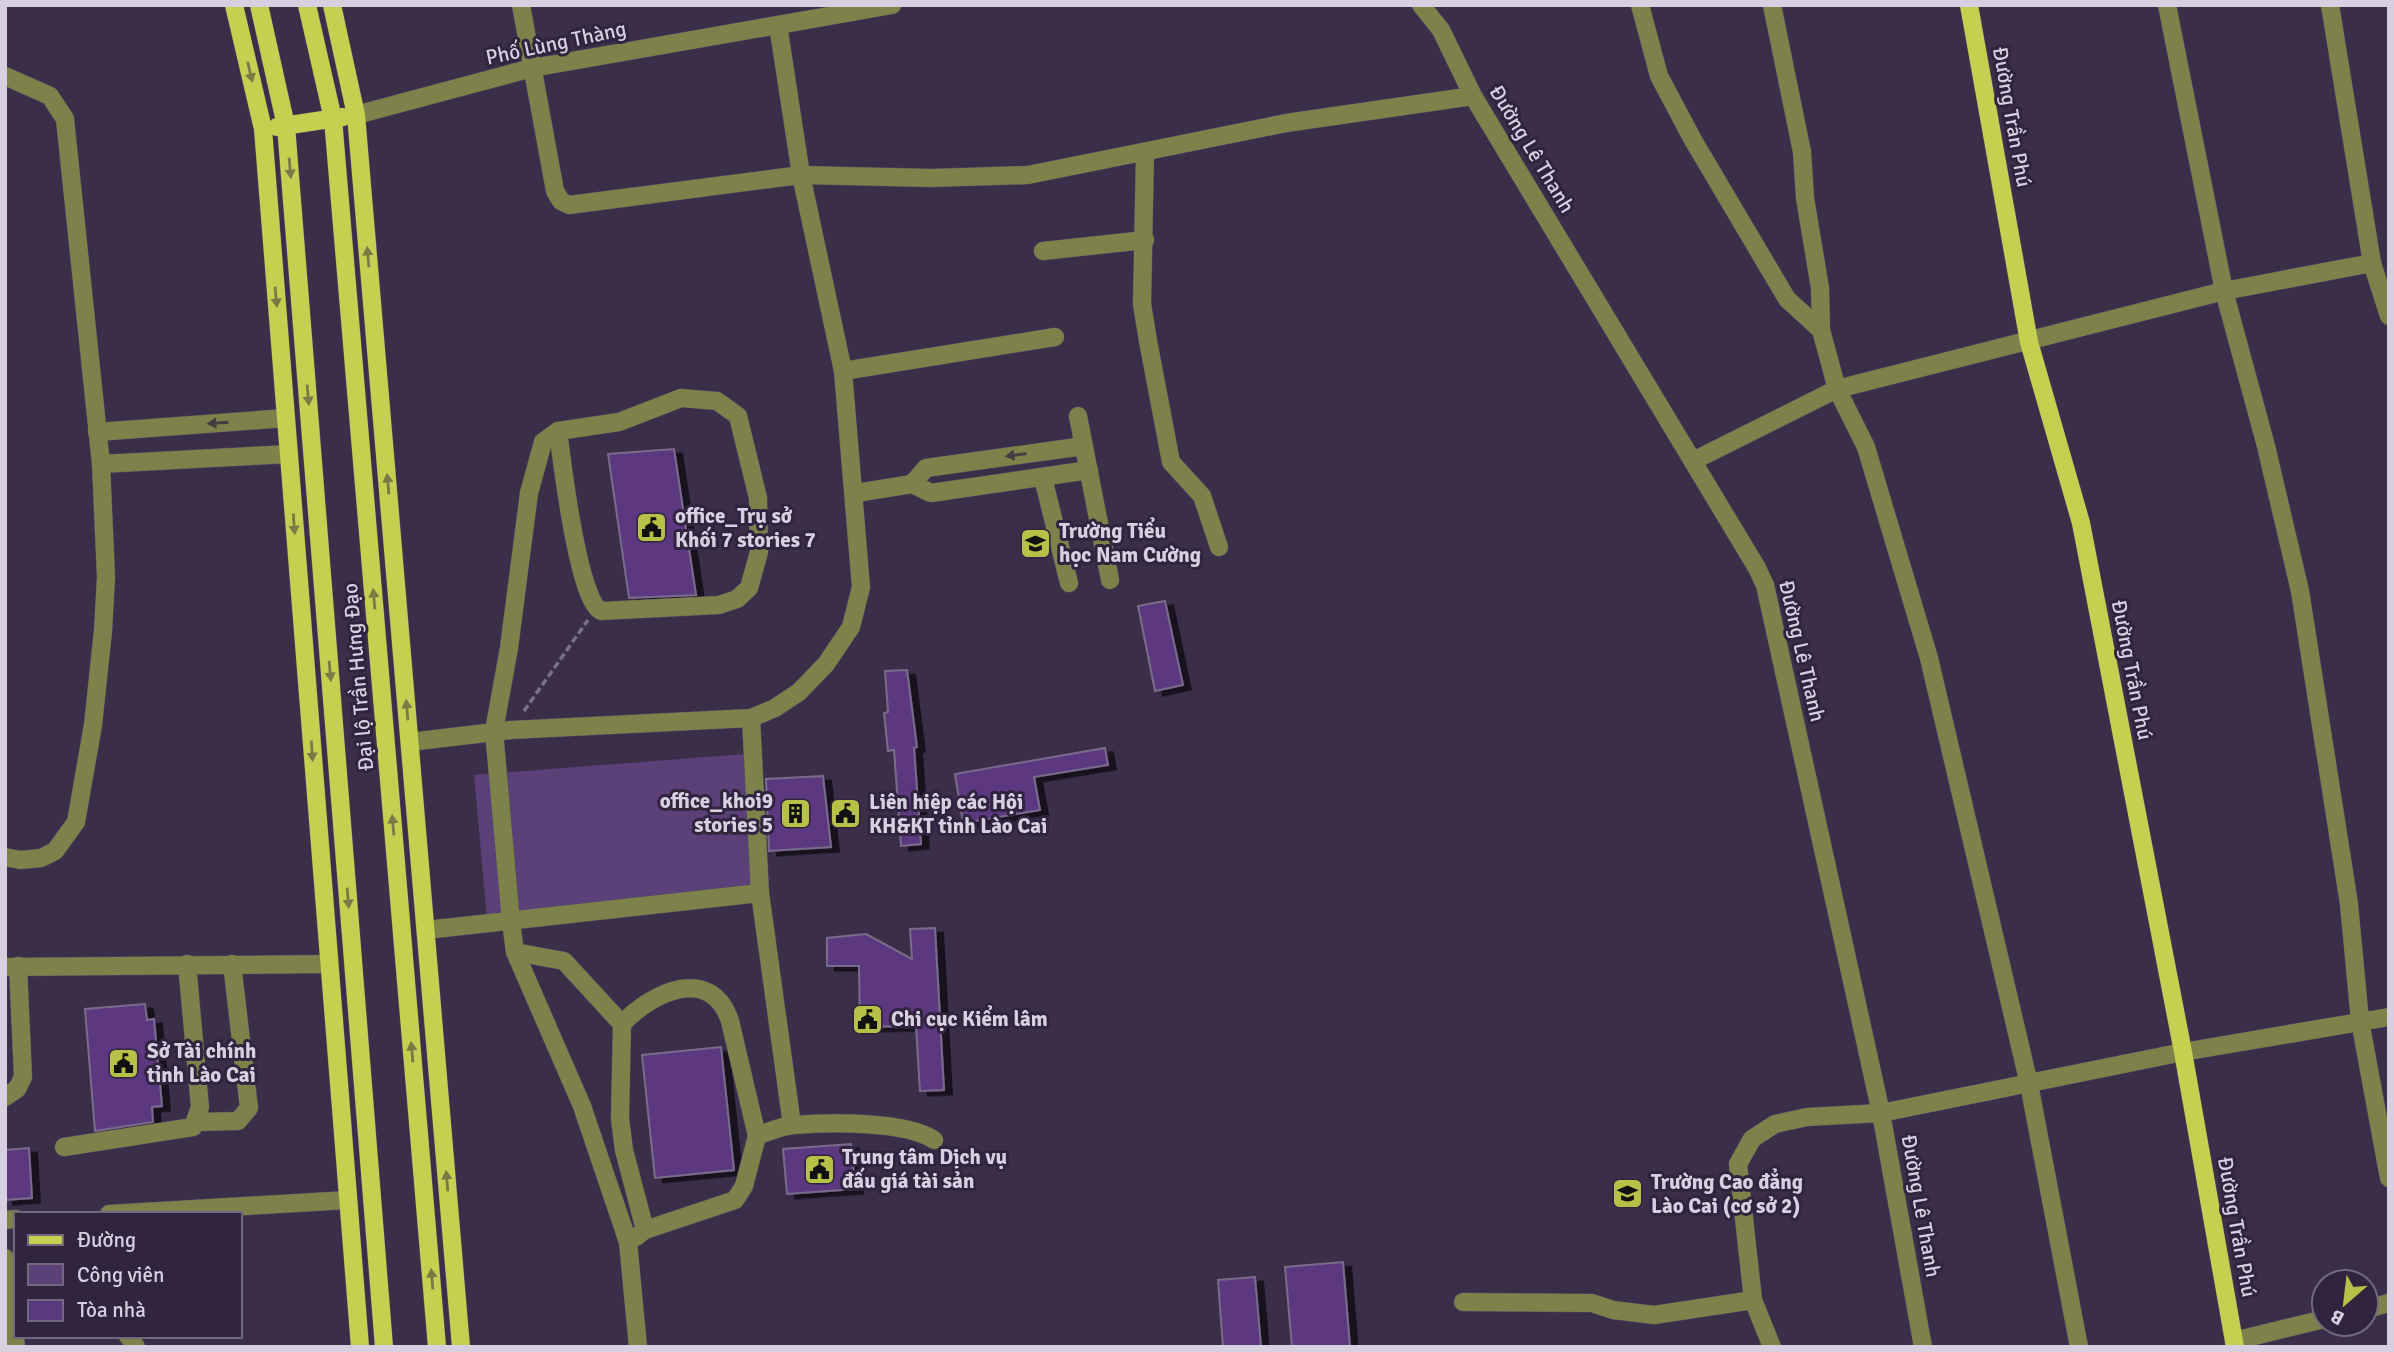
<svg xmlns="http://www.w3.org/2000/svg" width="2394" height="1352" viewBox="0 0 2394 1352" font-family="Signika,sans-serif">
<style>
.green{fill:#5b4178}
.building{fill:#5b3980;stroke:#796c8b;stroke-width:2;filter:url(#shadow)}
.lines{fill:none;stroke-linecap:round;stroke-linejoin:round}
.minor-casing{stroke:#564b64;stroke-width:19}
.major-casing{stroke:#564b64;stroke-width:19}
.path{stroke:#7a7087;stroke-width:3.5;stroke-dasharray:7 3.5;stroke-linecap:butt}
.minor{stroke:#7c8249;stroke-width:18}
.major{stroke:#c5cf50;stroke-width:18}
.oneway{fill:#7a7a47}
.oneway2{fill:#433c41}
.labels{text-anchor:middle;stroke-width:6;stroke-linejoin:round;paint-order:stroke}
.street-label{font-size:21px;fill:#d7d0e1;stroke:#30243e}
.poi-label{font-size:21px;font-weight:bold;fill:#d7d0e1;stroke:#30243e;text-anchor:start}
</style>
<defs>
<filter id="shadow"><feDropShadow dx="8" dy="4.5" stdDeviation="0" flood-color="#0009"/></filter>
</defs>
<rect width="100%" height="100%" fill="#3a2e49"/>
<polygon class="green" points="745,754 760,780 769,886 752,903 487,920 474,775"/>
<g class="building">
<polygon points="674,449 696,595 629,598 608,454"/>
<polygon points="1165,601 1183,685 1155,691 1138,606"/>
<polygon points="907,670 917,747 914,748 921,844 901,846 894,750 888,751 884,713 888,712 885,671"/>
<polygon points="1105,748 1108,765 1034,777 1040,810 963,823 955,774"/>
<polygon points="823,776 831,847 769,851 766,779"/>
<polygon points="935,928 944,1090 920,1091 916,1026 860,1027 859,966 827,966 827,938 866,934 912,959 910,929"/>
<polygon points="145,1004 147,1020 154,1019 162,1106 152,1107 153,1122 95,1131 85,1009"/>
<polygon points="721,1047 734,1170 655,1178 642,1055"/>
<polygon points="851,1144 855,1189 787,1194 783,1149"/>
<polygon points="29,1148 32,1198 5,1200 5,1150"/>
<polygon points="1343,1262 1350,1347 1292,1347 1285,1267"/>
<polygon points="1255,1277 1261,1347 1223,1347 1218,1280"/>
</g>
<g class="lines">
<defs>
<g id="minor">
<polyline points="521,5 555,191 561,201 569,205 801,175 932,178 1028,175 1286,123 1473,96"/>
<polyline points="1421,5 1441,30 1473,96 1757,568 1765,585 1881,1113 1923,1347"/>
<polyline points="1640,5 1659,76 1693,140 1787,299 1821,330"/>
<polyline points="1772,5 1802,152 1805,198 1820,288 1821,330 1837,389 1866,447 1929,658 2029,1084 2079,1347"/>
<polyline points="2167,5 2224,291 2266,446 2300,591 2349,904 2360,1021 2389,1178"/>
<polyline points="2330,5 2372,263 2389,316"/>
<polyline points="5,76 50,96 65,119 101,464 106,577 103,631 93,725 76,822 55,851 41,858 20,860 5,857"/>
<polyline points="356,115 532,68 892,5"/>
<polyline points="1145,153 1142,304 1148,341 1171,462 1202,496 1219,547"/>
<polyline points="1043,251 1145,240"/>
<polyline points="843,371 1055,337"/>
<polyline points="1078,416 1110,580"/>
<path d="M558,431C562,461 578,600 601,611L719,605L737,599L749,588L759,552L758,498L738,416L717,401L681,398L619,422L558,431L543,442L529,493L509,648L494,731L511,922L515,952L582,1106L628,1242L638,1347"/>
<polyline points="97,432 286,418"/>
<polyline points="1693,461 1837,389 2224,291 2372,263"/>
<polyline points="101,464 289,454"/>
<polyline points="1043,478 1069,583"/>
<polyline points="912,484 926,468 1084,446"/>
<polyline points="856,493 912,484 931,493 1089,470"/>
<polyline points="751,718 760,893 792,1125"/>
<polyline points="410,742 511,730 751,718 775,708 799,692 826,664 851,627 861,587 843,371 801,175 778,25"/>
<polyline points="426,930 760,893"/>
<polyline points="515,952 564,961 622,1024"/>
<polyline points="5,967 329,964"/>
<polyline points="5,1097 17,1089 23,1077 18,966"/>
<polyline points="196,1122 238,1121 249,1108 232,964"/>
<polyline points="64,1147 193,1127 200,1107 187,964"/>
<polyline points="109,1214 348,1200"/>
<polyline points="5,1220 16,1219"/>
<path d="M645,1230L624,1150L620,1119L622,1024C652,992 711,964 730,1021L757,1136"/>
<path d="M636,1237L645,1230L735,1200L744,1186L757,1136C768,1132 781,1126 794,1125C828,1122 907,1121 934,1140"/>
<polyline points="5,1258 16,1347"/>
<polyline points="1463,1302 1592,1303 1613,1310 1654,1315 1753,1300"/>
<polyline points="2366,1309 2389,1303"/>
<polyline points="128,1336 136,1347"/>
<polyline points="2234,1341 2324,1319"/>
<polyline points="1772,1347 1753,1300 1738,1164 1752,1139 1775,1124 1807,1117 1881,1113 2183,1052 2389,1017"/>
</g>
<g id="major">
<polyline points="234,5 263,129 360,1347"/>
<polyline points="259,5 286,126 384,1347"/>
<polyline points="307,5 333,119 437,1347"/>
<polyline points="332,5 356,115 461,1347"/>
<polyline points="1969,5 2029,342 2081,523 2183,1052 2235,1347"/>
<polyline points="277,127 343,117"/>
</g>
</defs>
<use href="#minor" class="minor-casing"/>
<use href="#major" class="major-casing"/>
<polyline class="path" points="524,711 588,620"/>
<use href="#minor" class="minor"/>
<use href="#major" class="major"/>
</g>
<defs><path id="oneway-solid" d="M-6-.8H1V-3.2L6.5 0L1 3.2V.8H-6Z" transform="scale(1.75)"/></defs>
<g class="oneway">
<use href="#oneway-solid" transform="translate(250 72) rotate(77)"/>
<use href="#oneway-solid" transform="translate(290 168) rotate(85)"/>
<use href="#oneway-solid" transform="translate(368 257) rotate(-95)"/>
<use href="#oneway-solid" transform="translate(276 297) rotate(85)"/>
<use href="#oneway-solid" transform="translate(308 395) rotate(85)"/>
<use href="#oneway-solid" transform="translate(388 484) rotate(-95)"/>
<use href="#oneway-solid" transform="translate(294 524) rotate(86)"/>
<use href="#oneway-solid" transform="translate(374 599) rotate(-95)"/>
<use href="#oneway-solid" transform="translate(330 671) rotate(85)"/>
<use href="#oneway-solid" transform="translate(407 710) rotate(-95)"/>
<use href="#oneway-solid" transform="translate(312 751) rotate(86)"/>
<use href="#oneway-solid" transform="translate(393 825) rotate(-95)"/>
<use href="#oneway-solid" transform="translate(348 898) rotate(85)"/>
<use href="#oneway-solid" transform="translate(412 1052) rotate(-95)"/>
<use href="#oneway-solid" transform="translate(447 1181) rotate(-95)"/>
<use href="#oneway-solid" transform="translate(432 1279) rotate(-95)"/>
</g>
<g class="oneway2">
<use href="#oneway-solid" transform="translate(218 423) rotate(176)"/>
<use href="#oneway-solid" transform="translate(1016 455) rotate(172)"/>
</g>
<defs>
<symbol id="civic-square" viewBox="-11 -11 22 22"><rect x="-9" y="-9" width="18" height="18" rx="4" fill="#b7c148" stroke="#30243e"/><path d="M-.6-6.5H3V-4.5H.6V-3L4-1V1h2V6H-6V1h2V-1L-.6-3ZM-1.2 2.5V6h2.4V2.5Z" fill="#111"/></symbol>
<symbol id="school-square" viewBox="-11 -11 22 22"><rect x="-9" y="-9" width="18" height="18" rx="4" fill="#b7c148" stroke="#30243e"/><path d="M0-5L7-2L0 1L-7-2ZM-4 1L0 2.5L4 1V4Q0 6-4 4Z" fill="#111"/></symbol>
<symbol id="building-square" viewBox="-11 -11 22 22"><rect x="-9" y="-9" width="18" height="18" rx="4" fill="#b7c148" stroke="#30243e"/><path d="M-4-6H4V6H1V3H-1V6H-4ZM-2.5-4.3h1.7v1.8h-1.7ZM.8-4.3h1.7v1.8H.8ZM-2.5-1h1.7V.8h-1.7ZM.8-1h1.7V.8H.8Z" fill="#111"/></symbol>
<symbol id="university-square" viewBox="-11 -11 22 22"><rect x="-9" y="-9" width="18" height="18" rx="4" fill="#b7c148" stroke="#30243e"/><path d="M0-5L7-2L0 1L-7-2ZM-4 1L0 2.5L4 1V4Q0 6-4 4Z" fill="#111"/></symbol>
</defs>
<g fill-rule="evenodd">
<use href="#civic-square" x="634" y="510" width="35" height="35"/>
<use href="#school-square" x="1018" y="526" width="35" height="35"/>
<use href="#building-square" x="778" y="796" width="35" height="35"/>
<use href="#civic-square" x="828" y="796" width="35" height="35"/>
<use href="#civic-square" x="850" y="1002" width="35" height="35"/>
<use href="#civic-square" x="106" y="1046" width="35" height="35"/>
<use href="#civic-square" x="802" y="1152" width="35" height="35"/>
<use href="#university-square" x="1610" y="1176" width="35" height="35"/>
</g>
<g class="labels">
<g class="street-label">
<text transform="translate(556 43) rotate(-12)" y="7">Phố Lùng Thàng</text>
<text transform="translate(2012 117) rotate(80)" y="7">Đường Trần Phú</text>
<text transform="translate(1532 149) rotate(59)" y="7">Đường Lê Thanh</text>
<text transform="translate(1802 651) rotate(77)" y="7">Đường Lê Thanh</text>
<text transform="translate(2132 670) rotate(79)" y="7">Đường Trần Phú</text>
<text transform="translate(358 677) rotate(-95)" y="7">Đại lộ Trần Hưng Đạo</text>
<text transform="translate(1921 1206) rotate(80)" y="7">Đường Lê Thanh</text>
<text transform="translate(2237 1227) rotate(80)" y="7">Đường Trần Phú</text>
</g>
<g class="poi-label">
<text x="675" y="523">office_Trụ sở<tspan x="675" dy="24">Khối 7 stories 7</tspan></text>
<text x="1059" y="538">Trường Tiểu<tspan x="1059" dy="24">học Nam Cường</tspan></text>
<text x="773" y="808" text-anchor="end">office_khoi9<tspan x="773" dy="24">stories 5</tspan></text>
<text x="869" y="809">Liên hiệp các Hội<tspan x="869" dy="24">KH&amp;KT tỉnh Lào Cai</tspan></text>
<text x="891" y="1026">Chi cục Kiểm lâm</text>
<text x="147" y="1058">Sở Tài chính<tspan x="147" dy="24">tỉnh Lào Cai</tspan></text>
<text x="842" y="1164">Trung tâm Dịch vụ<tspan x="842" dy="24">đấu giá tài sản</tspan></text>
<text x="1651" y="1189">Trường Cao đẳng<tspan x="1651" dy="24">Lào Cai (cơ sở 2)</tspan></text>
</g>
</g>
<rect width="2394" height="1352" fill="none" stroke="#d7d0e1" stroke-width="14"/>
<rect x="14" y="1212" width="228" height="126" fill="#30243e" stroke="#73697f" stroke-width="2"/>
<rect x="28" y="1235" width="35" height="10" fill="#c5cf50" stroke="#73697f" stroke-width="2"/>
<text x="77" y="1247" font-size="21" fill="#d7d0e1">Đường</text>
<rect x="28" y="1264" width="35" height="21" fill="#5b4178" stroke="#73697f" stroke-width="2"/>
<text x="77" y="1282" font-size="21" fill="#d7d0e1">Công viên</text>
<rect x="28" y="1300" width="35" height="21" fill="#5b3980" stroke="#73697f" stroke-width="2"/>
<text x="77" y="1317" font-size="21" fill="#d7d0e1">Tòa nhà</text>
<g transform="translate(2345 1303) rotate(208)"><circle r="33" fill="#30243e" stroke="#73697f" stroke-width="2"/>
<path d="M0-5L12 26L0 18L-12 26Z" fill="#b7c148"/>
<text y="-10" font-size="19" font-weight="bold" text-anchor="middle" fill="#d7d0e1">B</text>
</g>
</svg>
